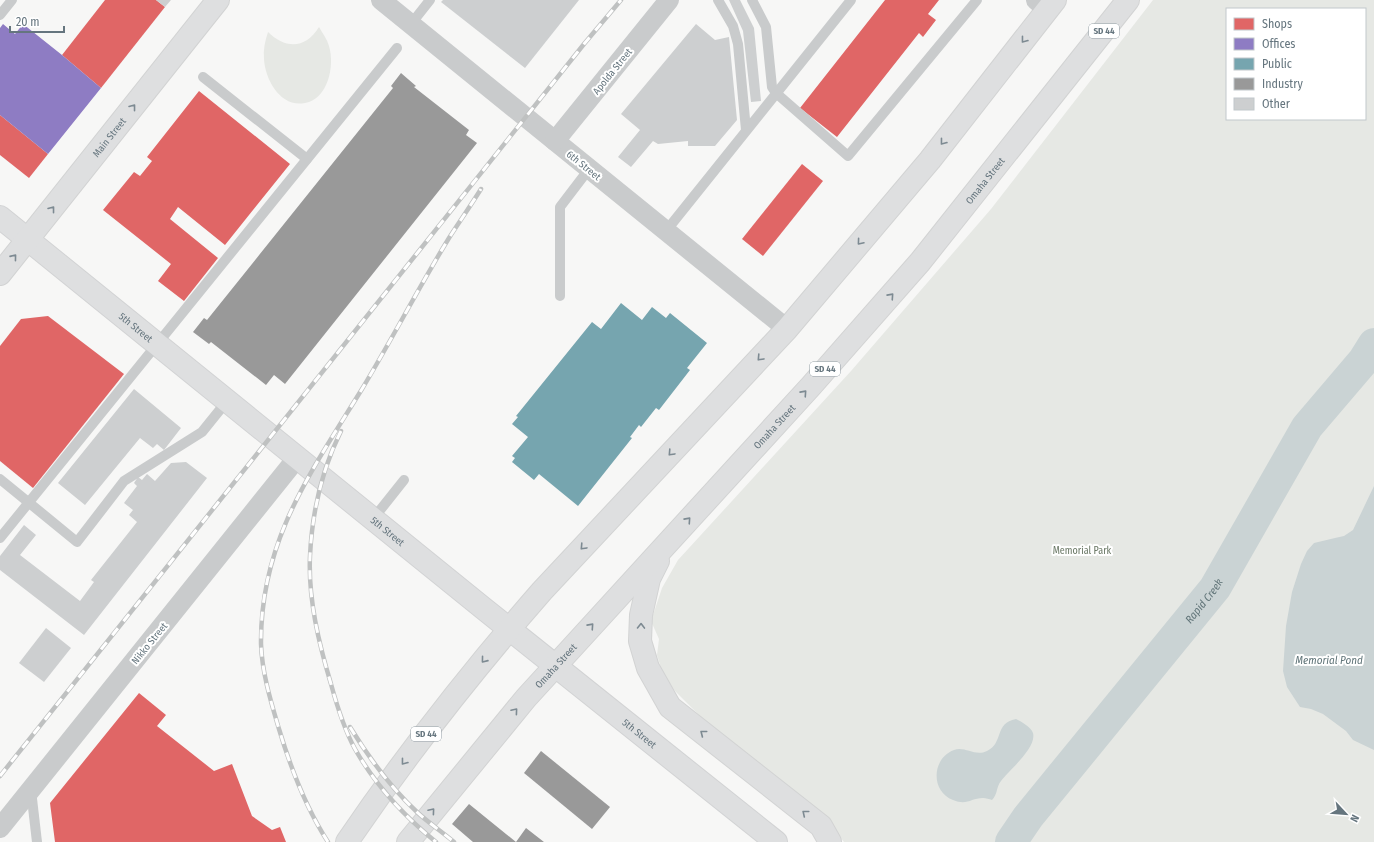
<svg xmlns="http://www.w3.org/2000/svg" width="1374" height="842" viewBox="0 0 1374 842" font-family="'Fira Sans Condensed',sans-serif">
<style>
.green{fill:#e6e8e4;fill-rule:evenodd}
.water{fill:#cad3d4}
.shops{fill:#e06666}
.offices{fill:#8e7cc3}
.public{fill:#76a5af}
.industry{fill:#999}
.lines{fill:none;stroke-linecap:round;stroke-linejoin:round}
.river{stroke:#cad3d4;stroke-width:32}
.building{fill:#cdcfd0}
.secondary-casing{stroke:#d2d3d4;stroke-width:24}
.primary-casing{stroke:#d2d3d3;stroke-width:24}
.service{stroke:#c9cbcc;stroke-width:10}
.minor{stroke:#c9cbcc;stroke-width:20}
.secondary{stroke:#dedfe0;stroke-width:22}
.primary{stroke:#dedfe0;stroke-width:22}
.rail-casing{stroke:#bfc1c1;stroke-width:4.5}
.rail{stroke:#fff;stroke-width:3;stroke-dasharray:9;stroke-linecap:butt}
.oneway{stroke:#7d8a92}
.labels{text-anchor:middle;stroke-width:4;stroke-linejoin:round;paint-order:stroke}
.shield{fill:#fff;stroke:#939ea5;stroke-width:1}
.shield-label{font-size:9px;font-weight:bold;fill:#65757e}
.street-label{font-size:10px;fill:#65757e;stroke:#fff}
.park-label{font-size:10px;fill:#687663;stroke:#fff}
.water-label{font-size:11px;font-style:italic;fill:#607478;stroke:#fff}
</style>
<rect width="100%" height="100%" fill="#f7f7f6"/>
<g class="green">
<path d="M1153,0H1374V842H844L828,822L700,716L675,691L667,681L661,668L657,655L659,639L651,621L662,588L678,560L851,371L991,209ZM1227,9H1365V119H1227Z"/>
<path d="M319,27C323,34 327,39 329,46C335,66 328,99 305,103C281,108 265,80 264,59C263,50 265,41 268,32C285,49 306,49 319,27Z"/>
</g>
<g class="water">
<polygon points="1374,486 1374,750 1353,740 1346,731 1323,714 1311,709 1300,707 1287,687 1283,671 1286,626 1292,592 1301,564 1307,551 1314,543 1335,538 1344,536 1353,530"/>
<path d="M1016,719C1022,722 1031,727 1033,733C1037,748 1009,770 1001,781C996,787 998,794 992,800C989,799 986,798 983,798C971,798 967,806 953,800C930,791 932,758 954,750C965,746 975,757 987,751C1004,743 994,723 1016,719Z"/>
</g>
<g class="shops">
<polygon points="105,0 156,0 165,7 101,88 62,55"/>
<polygon points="885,0 939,0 928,14 936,20 923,37 919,33 837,137 800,108"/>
<polygon points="199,91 290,164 225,245 178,207 170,219 218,258 184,301 158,281 171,264 103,210 134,172 140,176 152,161 147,157"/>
<polygon points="0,115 48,154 29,178 0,155"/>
<polygon points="802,164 823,181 763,256 742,239"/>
<polygon points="48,316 124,374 33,488 0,461 0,346 21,319"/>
<polygon points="139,693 166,715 157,726 214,771 232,764 252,816 272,830 280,827 286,842 55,842 50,803"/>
</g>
<polygon class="offices" points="3,24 15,34 23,24 62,55 101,88 48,154 0,115 0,28"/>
<polygon class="public" points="621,303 642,320 652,307 666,318 670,313 707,343 687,368 690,370 659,410 656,408 641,427 639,425 630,437 632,438 578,506 539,474 534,480 512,462 515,458 512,456 528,437 512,424 518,417 516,416 592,322 601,329"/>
<g class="industry">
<polygon points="401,73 416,86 414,87 469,130 466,135 477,143 285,384 274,375 266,385 211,342 209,344 193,332 204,318 207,320 393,88 391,86"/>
<polygon points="541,751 610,807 592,829 524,773"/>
<polygon points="469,804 516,842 526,828 544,842 473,842 452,824"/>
</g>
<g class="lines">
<path class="river" id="s1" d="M1011,842L1028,817L1215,588L1307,427L1364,360L1374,344"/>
</g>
<g class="building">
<polygon points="156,0 171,0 165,7"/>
<polygon points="443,0 579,0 525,68 441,2"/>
<polygon points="729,0 740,0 754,28 761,101 751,102 743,31"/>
<polygon points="696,24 715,40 729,37 737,120 715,146 688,146 688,141 658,144 653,141 631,167 618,157 640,130 621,114"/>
<polygon points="134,389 181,428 164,450 157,444 153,448 140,438 85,505 58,483"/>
<polygon points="186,462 207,478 84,635 0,570 0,556 24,525 36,535 20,555 80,601 94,582 91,580 137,522 129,515 133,510 124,503 137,486 134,483 138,477 142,480 147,474 155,481 171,463"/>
<polygon points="46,628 71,648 44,682 19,663"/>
</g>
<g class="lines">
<defs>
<g id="secondary">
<path id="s2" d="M0,217L483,608L776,842"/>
</g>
<g id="primary">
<path id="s3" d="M0,274L218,0"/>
<polyline points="658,561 649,579 641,615 640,641 648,668 670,707 821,826 830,842"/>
<path d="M347,842C406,755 473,670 542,591L787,329L930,160L1055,0"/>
<path id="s4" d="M408,842L526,698L811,386L920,262L1128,0"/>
</g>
</defs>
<use href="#secondary" class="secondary-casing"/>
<use href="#primary" class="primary-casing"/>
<g class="service">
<polyline points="718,0 733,26 738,44 746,130"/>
<polyline points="752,0 766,27 772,87 776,93 848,156 977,0"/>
<polyline points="0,15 12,0"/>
<polyline points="411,24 430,0"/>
<polyline points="203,77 307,159"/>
<polyline points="666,231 851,0"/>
<polyline points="560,296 560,207 589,169"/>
<polyline points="0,479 77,542 124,481 202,432 227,401"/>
<polyline points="373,519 404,480"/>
<polyline points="0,538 397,48"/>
<polyline points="31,790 37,842"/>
</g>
<g class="minor">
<polyline points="381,0 787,329"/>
<polyline points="1036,0 1048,10"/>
<polyline points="555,141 669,0"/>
<polyline points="0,828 297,458"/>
</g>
<use href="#secondary" class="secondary"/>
<use href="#primary" class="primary"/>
<defs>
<g id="rail">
<path d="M341,431C322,469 312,514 310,556C308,599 319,644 331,684C337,706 344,729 355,749C376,786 404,816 436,842"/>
<path d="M350,727C369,758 391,788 418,813C429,823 442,832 454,842"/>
<polyline points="0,776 584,44 621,0"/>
<path d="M328,842C306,808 291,769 279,729C271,702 262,673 261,644C260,541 311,472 362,389C392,339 419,287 449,238C460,221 471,205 481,189"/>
</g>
</defs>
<use href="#rail" class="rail-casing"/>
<use href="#rail" class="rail"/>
</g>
<defs><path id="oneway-chevron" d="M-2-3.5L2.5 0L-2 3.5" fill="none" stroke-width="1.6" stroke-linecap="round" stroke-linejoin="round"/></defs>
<g class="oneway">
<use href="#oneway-chevron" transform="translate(1024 40) rotate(128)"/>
<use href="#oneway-chevron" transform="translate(133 107) rotate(-52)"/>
<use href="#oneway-chevron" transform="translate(943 142) rotate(128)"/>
<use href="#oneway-chevron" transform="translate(52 209) rotate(-52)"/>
<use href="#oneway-chevron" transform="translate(860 242) rotate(130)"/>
<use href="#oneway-chevron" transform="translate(14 257) rotate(-51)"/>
<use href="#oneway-chevron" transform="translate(891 296) rotate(-48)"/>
<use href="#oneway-chevron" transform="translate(760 358) rotate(133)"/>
<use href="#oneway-chevron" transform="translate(804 393) rotate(-48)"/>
<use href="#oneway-chevron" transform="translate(671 453) rotate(133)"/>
<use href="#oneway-chevron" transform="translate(688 520) rotate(-48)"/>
<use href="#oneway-chevron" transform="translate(583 547) rotate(133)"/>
<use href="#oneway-chevron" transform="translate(591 626) rotate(-48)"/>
<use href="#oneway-chevron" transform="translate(641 626) rotate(-89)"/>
<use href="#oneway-chevron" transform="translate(484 660) rotate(129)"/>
<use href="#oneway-chevron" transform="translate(515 711) rotate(-50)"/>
<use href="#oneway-chevron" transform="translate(703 733) rotate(-142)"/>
<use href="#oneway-chevron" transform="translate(404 762) rotate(128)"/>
<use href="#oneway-chevron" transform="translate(432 811) rotate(-50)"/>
<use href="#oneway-chevron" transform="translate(805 813) rotate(-141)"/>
</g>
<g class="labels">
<g class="shield">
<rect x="1089" y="24" width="30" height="14" rx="3"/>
<rect x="810" y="362" width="30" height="14" rx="3"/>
<rect x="411" y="727" width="30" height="14" rx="3"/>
</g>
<g class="shield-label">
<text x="1104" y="34">SD 44</text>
<text x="825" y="372">SD 44</text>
<text x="426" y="737">SD 44</text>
</g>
<g class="street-label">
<text transform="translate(612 71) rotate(-51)" y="4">Apolda Street</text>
<text dy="4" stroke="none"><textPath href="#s3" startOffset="175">Main Street</textPath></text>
<text transform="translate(584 165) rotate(39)" y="4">6th Street</text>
<text dy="4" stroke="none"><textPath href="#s4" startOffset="878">Omaha Street</textPath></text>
<text dy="4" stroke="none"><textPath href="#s2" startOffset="175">5th Street</textPath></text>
<text dy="4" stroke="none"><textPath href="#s4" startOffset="554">Omaha Street</textPath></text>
<text dy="4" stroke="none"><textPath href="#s2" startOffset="499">5th Street</textPath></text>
<text transform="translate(149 643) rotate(-51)" y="4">Nikko Street</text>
<text dy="4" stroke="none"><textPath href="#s4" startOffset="230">Omaha Street</textPath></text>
<text dy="4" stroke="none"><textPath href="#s2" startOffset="822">5th Street</textPath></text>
</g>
<g class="park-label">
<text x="1082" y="554">Memorial Park</text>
</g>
<g class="water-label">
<text dy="4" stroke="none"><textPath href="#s1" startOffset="309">Rapid Creek</textPath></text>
<text x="1329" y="664">Memorial Pond</text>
</g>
</g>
<rect x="1226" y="8" width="140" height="112" fill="#ffffff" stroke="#c1c8cb"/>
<rect x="1234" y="18" width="20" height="12" fill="#e06666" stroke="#c1c8cb"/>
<text x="1262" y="28" font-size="12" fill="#65757e">Shops</text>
<rect x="1234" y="38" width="20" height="12" fill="#8e7cc3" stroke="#c1c8cb"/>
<text x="1262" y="48" font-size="12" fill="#65757e">Offices</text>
<rect x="1234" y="58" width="20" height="12" fill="#76a5af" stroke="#c1c8cb"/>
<text x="1262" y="68" font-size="12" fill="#65757e">Public</text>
<rect x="1234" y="78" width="20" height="12" fill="#999999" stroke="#c1c8cb"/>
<text x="1262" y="88" font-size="12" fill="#65757e">Industry</text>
<rect x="1234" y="98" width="20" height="12" fill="#cdcfd0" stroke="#c1c8cb"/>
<text x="1262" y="108" font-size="12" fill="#65757e">Other</text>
<g transform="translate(1346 814) rotate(116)" stroke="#ffffff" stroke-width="3" paint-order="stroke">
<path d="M0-3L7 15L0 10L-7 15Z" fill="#65757e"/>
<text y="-6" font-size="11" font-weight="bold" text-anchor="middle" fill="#65757e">N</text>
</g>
<path d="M10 26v6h54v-6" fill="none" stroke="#65757e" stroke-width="2"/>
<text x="16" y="26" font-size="12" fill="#65757e" stroke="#ffffff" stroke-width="3" paint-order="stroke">20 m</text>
</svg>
